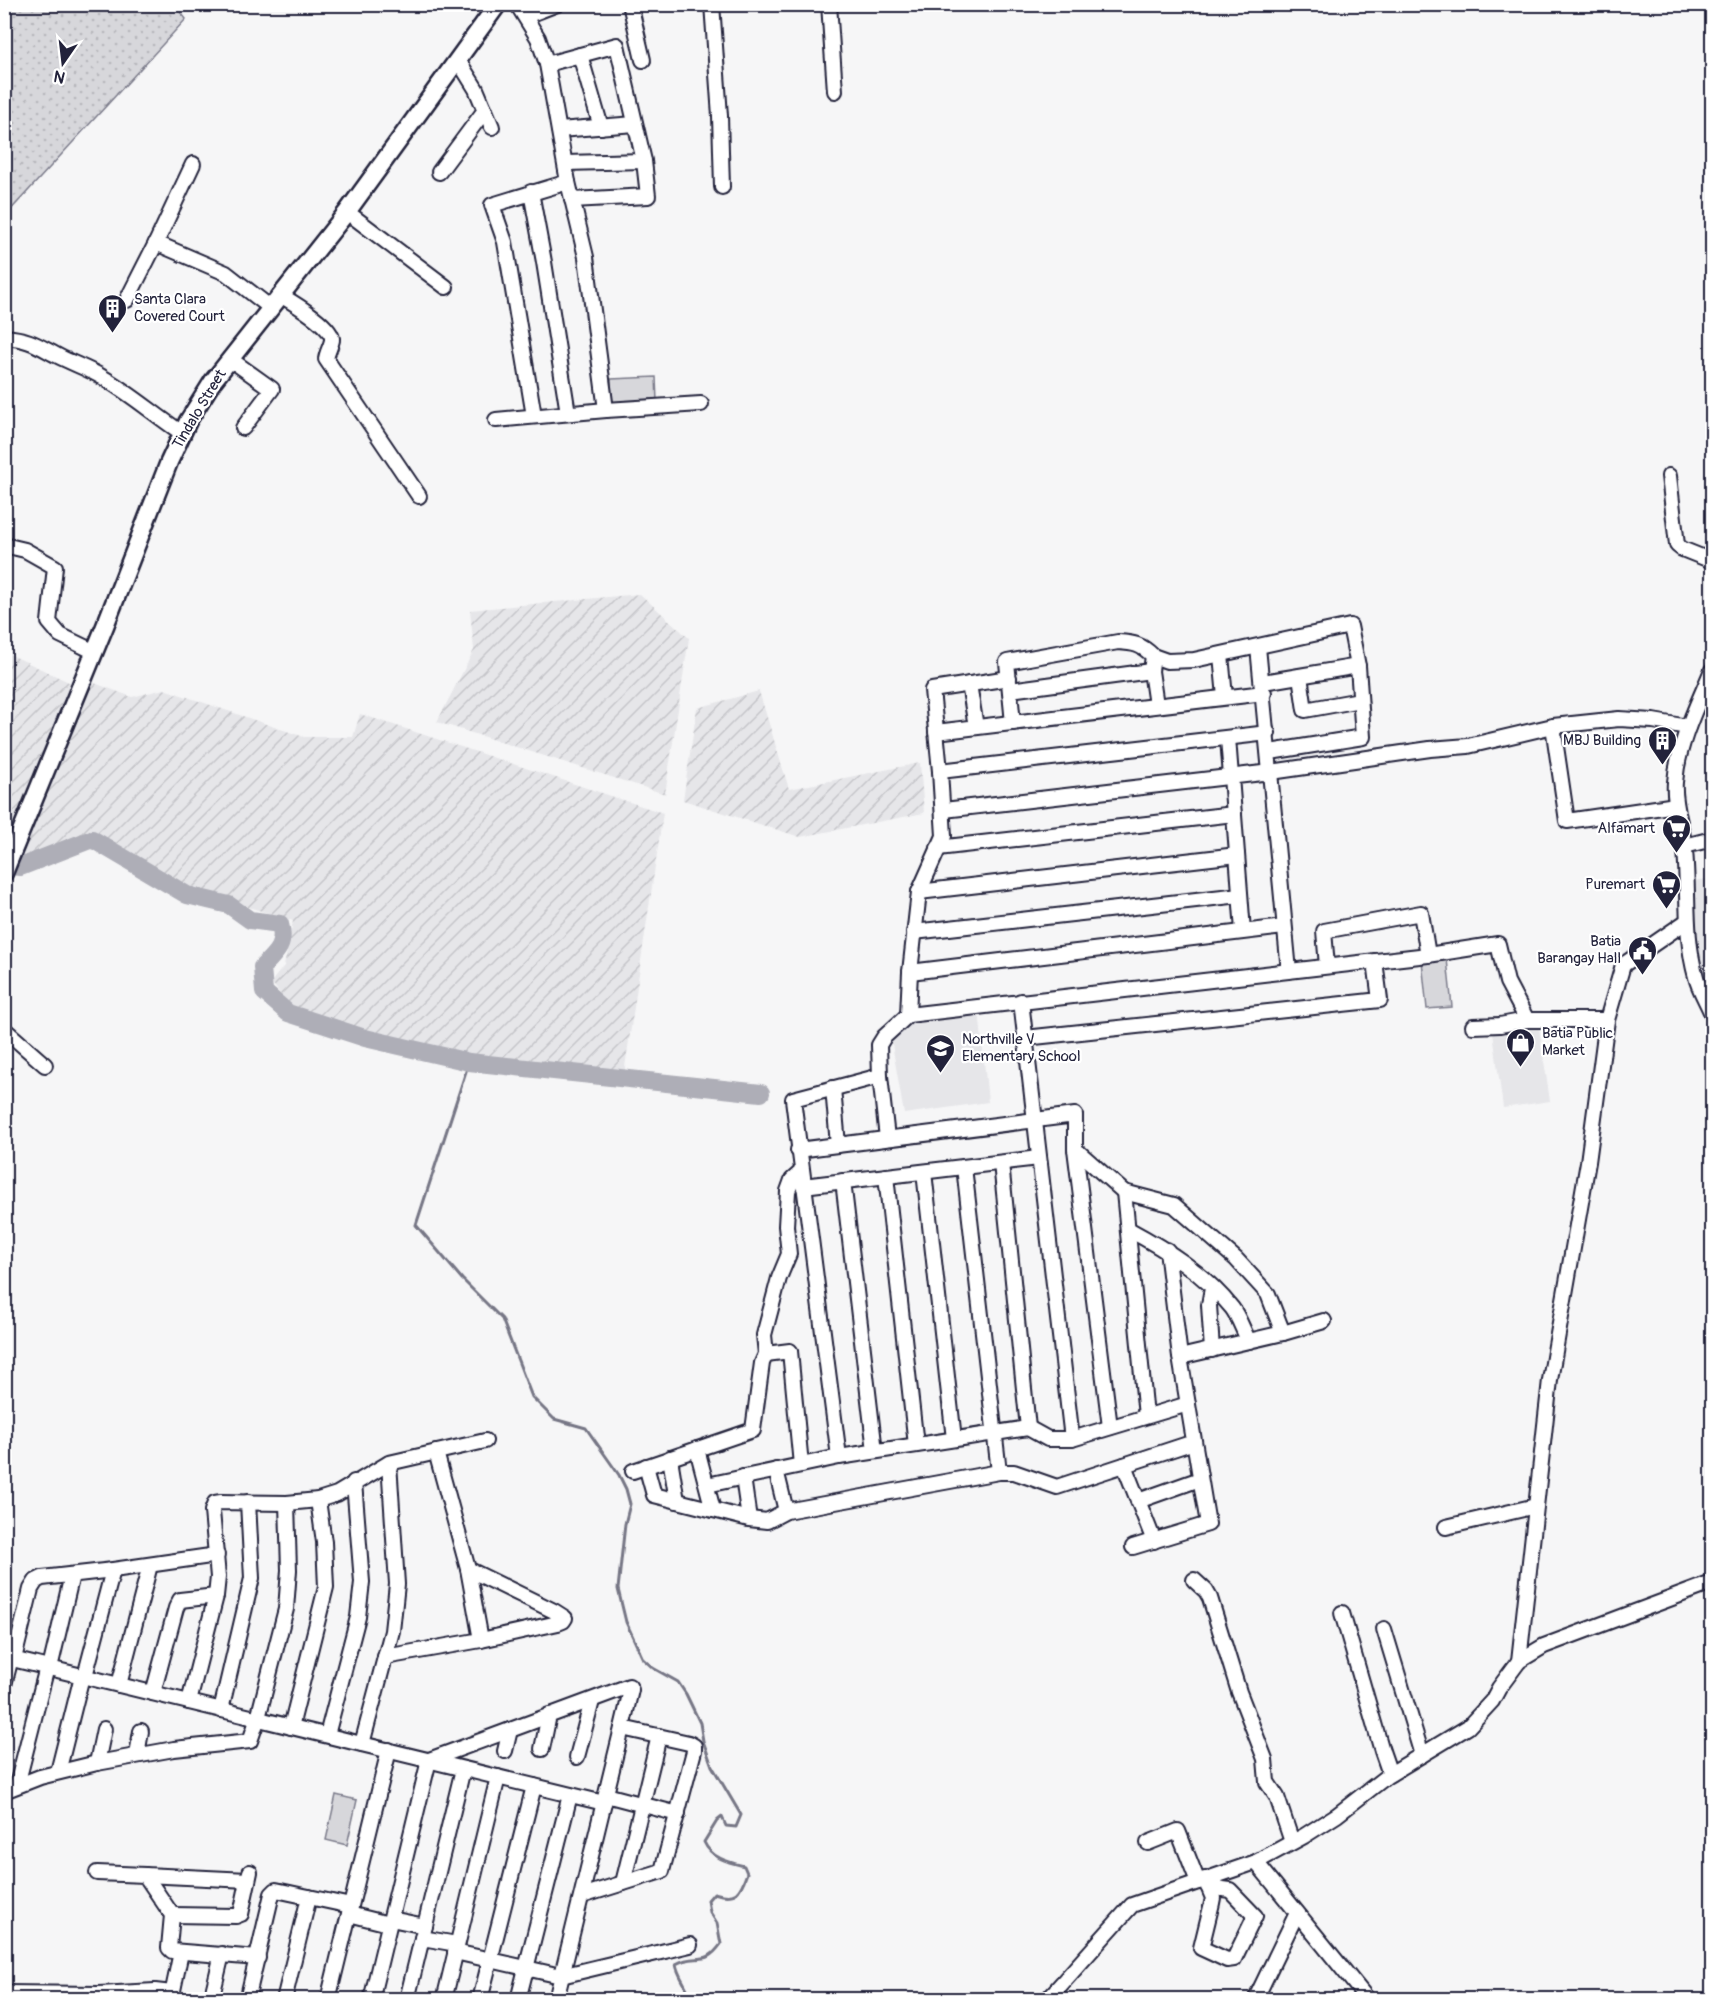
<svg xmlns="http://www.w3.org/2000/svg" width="1717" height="2004" viewBox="0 0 1717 2004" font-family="Pangolin,sans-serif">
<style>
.built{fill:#e6e6e9}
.industrial{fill:url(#industrial-furrows)}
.grass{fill:url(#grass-dots);stroke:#7c7c8b;stroke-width:1.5}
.pitch{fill:#d7d7db;stroke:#7c7c8b;stroke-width:1.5}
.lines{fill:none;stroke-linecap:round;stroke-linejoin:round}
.stream{stroke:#767685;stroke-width:3}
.river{stroke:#aeaeb7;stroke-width:18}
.minor-casing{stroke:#22223b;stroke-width:18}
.major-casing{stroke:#22223b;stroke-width:21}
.minor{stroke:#fff;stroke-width:14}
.major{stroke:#fff;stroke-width:16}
.labels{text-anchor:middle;stroke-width:4.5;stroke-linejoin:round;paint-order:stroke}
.poi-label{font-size:15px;fill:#22223b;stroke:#fff;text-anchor:end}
.street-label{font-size:15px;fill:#22223b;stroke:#fff}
</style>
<defs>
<pattern id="industrial-furrows" width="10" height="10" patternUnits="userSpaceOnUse" patternTransform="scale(1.5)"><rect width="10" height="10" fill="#e6e6e9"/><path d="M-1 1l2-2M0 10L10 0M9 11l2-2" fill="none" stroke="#c5c5c9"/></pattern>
<pattern id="grass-dots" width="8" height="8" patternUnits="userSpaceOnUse" patternTransform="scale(1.5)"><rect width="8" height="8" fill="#d7d7db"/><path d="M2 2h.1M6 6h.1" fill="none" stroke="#b8b8bd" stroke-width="1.8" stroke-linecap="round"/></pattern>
</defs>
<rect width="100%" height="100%" fill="#f6f6f7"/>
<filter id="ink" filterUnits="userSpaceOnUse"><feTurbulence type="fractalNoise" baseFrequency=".0167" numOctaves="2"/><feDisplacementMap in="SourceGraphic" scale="12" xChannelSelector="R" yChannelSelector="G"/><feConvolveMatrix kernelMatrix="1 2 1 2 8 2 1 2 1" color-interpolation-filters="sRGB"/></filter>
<g filter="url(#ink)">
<g class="built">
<polygon points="1712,866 1712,964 1699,967 1694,881 1711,878 1709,867"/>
<polygon points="979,1010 988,1102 904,1114 891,1038 917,1018"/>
<polygon points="1539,1027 1550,1101 1503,1108 1493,1033"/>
</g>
<g class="industrial">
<polygon points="640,594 689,638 665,794 437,722 474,650 470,610"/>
<polygon points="5,652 73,684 5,849"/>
<polygon points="89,681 132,697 164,689 304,737 353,737 360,714 663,813 624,1074 462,1059 290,1006 271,982 284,966 293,921 194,890 95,833 22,858"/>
<polygon points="759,691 789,789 920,763 924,813 800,837 683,800 697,708"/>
</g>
<polygon class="grass" points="5,4 175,5 186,19 5,216"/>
<g class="pitch">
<polygon points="656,377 657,402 612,403 611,379"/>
<polygon points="1447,959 1452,1007 1427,1009 1422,961"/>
<polygon points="336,1795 357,1800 347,1845 326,1840"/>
</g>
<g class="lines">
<path class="stream" d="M469,1062L416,1225L462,1279L502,1319L532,1397L554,1419L586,1428L619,1475L626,1489L630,1504L625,1524L618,1589L626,1622L643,1659L653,1668L678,1682L686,1694L700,1723L703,1741L712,1766L741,1815L736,1827L726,1826L722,1817L717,1821L704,1842C711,1858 728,1862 744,1866L747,1873C740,1893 736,1900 714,1893L708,1900L710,1912L717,1923L721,1944C704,1968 697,1952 676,1964C678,1977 688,1986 691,2000"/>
<path class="river" d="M4,865L20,867L92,839L187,895L229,905L250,920L280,924C286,945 276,953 262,967L264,992L288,1013L365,1038L469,1062L761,1093"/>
<defs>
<g id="minor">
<polyline points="517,4 538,38 547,64 568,182 586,257 606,410"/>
<polyline points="630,4 643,60"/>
<polyline points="712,4 720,116 722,187"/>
<polyline points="829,4 835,91"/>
<polyline points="526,16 557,4"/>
<polyline points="580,55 601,127"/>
<polyline points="458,60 476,89 492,127"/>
<polyline points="547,64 617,45 644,161 648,196 572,200"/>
<polyline points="559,130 635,124"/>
<polyline points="565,163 644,161"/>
<polyline points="439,172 485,110"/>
<polyline points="531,192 544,262 568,413"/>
<polyline points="347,212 446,287"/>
<polyline points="156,243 193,164"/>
<path d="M282,296C292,302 334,327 332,340C331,346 327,352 326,359L419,496"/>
<polyline points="127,300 156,243 226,273 271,308"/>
<path d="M4,337C31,339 38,346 60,357C74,364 89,369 102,377C130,393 155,415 182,433"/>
<polyline points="230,359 272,389 243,428"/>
<polyline points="534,416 505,242 492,205 568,182"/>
<polyline points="496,420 606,410 701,404"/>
<polyline points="1669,476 1677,545 1682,549 1712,561"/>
<polyline points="4,545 25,550 55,567 49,622 60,635 95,652"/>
<polyline points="1258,647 1289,971"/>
<polyline points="1221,655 1225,697"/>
<polyline points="1153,656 1167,661 1194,660 1350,626 1358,666 1363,737 1270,752"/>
<path d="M1712,670C1697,706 1678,743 1675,782C1673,805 1683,827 1685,850C1689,892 1684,935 1696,977C1699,989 1707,1002 1712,1014"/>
<polyline points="1300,676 1305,710 1360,700"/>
<polyline points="1263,682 1358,666"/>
<polyline points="969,684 976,727"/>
<polyline points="1010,690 1151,671"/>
<path d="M1013,723L1007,662L1118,642C1134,643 1141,644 1153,656L1151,671L1156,705"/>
<polyline points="1553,726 1567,821 1676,805"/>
<polyline points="936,732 1264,693"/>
<polyline points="1228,738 1243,931"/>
<polyline points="940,771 1268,733"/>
<polyline points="944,810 1271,772 1430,749 1468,746 1553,726 1619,719 1653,721 1688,727"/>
<polyline points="1685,846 1712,839"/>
<polyline points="938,848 1234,814"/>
<polyline points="919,892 1237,855"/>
<polyline points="914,932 1240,895"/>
<polyline points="1327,966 1324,931 1421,913 1428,955"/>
<polyline points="910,972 1284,927"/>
<polyline points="1021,1001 1072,1439"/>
<polyline points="908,1015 910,972 919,892 944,836 940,771 932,690 1009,678"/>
<polyline points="1473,1026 1500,1025 1527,1020 1607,1020"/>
<polyline points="4,1029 45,1065"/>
<polyline points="1025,1038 1380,1000 1375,961"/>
<polyline points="833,1088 838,1145"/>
<polyline points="887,1138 880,1076 879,1045 884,1037 908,1015 1428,955 1498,944 1507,982 1527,1020"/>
<polyline points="1075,1149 1110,1427"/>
<polyline points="798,1150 1075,1115 1075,1149 1124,1192 1174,1205 1236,1259 1268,1294 1283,1333"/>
<polyline points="1001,1163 1028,1428"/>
<polyline points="964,1167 999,1472"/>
<polyline points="924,1172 954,1439"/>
<polyline points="886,1176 916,1445"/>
<polyline points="843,1181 875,1451"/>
<polyline points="803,1186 1039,1158"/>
<polyline points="1124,1192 1146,1416"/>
<path d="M1128,1229C1167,1250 1204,1273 1232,1308C1239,1317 1243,1331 1249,1341"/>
<polyline points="1212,1288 1209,1305 1212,1350"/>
<polyline points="766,1354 790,1351 801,1465"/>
<polyline points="1180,1357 1283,1333 1324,1321"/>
<polyline points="697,1449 713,1510"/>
<polyline points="839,1457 793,1099 880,1076"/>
<polyline points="670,1458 677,1501"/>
<polyline points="1124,1465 1154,1541"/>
<polyline points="646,1466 654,1495 749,1519 767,1521 786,1511 999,1472 1014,1472 1057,1487 1194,1442"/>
<polyline points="776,1470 786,1511"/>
<polyline points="633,1471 753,1430 762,1363 766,1354 764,1335 779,1278 789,1254 786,1226 788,1191 792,1180 801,1172"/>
<polyline points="743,1477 749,1519"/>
<polyline points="707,1485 839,1457 1028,1428 1048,1439 1072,1439 1188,1404"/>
<polyline points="1138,1501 1200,1479"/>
<polyline points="1446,1527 1536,1506"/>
<polyline points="1133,1547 1208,1524 1180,1357 1167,1250"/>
<polyline points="468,1569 481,1640"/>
<polyline points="1194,1580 1206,1591 1210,1598 1239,1692 1265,1759 1267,1782 1277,1797 1292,1842"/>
<polyline points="1342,1613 1382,1751 1390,1774"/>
<polyline points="1384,1629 1422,1755"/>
<polyline points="4,1657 604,1803"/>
<polyline points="385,1657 481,1640 558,1623 563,1621 565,1618 554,1611 468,1569 436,1452"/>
<polyline points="14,1659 31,1589 36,1581 42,1578 113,1570 217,1555"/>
<polyline points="1519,1661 1550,1380 1588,1162 1607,1020 1623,965 1687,921"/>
<polyline points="50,1668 72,1575"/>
<polyline points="85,1676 113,1570"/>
<polyline points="4,1685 11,1658"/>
<polyline points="119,1685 150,1565"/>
<polyline points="153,1693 176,1608 180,1600 216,1596"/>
<polyline points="189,1702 216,1596 218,1577 212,1511 215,1503 221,1502 287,1503 318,1500 337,1494 389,1463 485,1441"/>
<polyline points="221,1710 252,1578 248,1502"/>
<polyline points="291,1727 326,1587 324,1542 318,1500"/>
<polyline points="327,1735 358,1617 362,1582 354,1482"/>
<polyline points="362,1744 392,1631 397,1584 389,1463"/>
<polyline points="542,1749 549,1715"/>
<polyline points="505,1751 510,1730"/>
<polyline points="137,1755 141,1731"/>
<polyline points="577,1757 592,1701"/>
<polyline points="97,1763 104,1729"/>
<polyline points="58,1772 82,1676"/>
<polyline points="17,1785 47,1667"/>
<polyline points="4,1791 40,1777 97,1763 174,1749 250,1741 258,1718 286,1609 289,1570 287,1503"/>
<polyline points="606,1795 678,1814"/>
<polyline points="1148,1843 1178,1831 1198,1882"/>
<polyline points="1256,1862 1368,2000"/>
<polyline points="97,1873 145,1875 172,1915 169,1948 172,1951 258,1958"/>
<polyline points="145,1875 248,1880"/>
<polyline points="1205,1879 1213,1898 1212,1903 1201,1948 1227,1960 1234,1959 1255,1916 1230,1890 1208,1887"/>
<polyline points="623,1883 659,1736"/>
<polyline points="582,1896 662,1871 694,1751 694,1746 689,1743 622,1728"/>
<polyline points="349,1914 389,1924"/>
<polyline points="172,1915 236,1916 241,1914 250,1872"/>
<polyline points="391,1919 425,1926"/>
<polyline points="422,1938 457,1944"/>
<polyline points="455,1952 561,1976 690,1945"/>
<polyline points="4,1993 99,1994 155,1991 172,1993"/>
<polyline points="171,2000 181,1952"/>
<polyline points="211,2000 222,1954"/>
<polyline points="247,2000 272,1894 276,1890 351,1906"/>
<polyline points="284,2000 309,1897"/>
<polyline points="328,2000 389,1750"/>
<polyline points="371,2000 429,1760 629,1686 631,1690 622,1728 556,2000"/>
<polyline points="407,2000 463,1769"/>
<polyline points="444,2000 498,1777"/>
<polyline points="480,2000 534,1786"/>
<polyline points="518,2000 570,1795"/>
<polyline points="1047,2000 1132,1905 1256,1862 1304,1836 1337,1815 1387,1776 1468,1727 1492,1701 1499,1688 1519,1661 1544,1646 1712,1583"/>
<polyline points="1255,2000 1297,1913"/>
</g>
<polyline id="major" points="4,873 105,626 169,462 188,421 213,381 347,212 498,4"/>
</defs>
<use href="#minor" class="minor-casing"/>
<use href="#major" class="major-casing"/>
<use href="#minor" class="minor"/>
<use href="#major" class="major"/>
</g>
</g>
<defs>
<symbol id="building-pin" viewBox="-11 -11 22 30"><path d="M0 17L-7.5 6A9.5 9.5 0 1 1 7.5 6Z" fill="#22223b" stroke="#fff"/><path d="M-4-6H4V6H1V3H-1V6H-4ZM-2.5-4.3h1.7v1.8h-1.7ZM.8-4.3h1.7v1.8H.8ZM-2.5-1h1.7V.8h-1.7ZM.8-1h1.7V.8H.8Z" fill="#fff"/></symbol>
<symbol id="supermarket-pin" viewBox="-11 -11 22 30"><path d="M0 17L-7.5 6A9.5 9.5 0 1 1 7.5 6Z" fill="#22223b" stroke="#fff"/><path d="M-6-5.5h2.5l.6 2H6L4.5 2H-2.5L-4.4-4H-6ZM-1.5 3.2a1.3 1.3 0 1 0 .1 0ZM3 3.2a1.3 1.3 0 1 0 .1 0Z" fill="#fff"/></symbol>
<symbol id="civic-pin" viewBox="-11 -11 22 30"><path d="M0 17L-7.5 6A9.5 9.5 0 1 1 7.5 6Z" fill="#22223b" stroke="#fff"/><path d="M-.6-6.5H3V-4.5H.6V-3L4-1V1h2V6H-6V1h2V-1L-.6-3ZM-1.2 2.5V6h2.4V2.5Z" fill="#fff"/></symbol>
<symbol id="shop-pin" viewBox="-11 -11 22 30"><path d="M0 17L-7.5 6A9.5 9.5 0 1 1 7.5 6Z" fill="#22223b" stroke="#fff"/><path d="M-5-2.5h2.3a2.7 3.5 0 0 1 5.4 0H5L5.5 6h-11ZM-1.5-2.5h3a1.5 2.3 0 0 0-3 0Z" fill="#fff"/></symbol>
<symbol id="school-pin" viewBox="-11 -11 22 30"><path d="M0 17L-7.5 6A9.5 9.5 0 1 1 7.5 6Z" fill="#22223b" stroke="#fff"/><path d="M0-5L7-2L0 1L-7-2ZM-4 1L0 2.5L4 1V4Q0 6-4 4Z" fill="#fff"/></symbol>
</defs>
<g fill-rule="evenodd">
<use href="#building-pin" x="96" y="292" width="33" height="45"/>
<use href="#building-pin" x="1646" y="724" width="33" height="45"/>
<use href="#supermarket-pin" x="1660" y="812" width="33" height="45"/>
<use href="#supermarket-pin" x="1650" y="868" width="33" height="45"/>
<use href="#civic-pin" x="1626" y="934" width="33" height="45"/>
<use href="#shop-pin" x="1504" y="1026" width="33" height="45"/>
<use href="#school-pin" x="924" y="1032" width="33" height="45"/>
</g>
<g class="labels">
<g class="poi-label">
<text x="134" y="304" text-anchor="start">Santa Clara<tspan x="134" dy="17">Covered Court</tspan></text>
<text x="1641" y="745">MBJ Building</text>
<text x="1655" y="833">Alfamart</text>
<text x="1645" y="889">Puremart</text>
<text x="1621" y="946">Batia<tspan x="1621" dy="17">Barangay Hall</tspan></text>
<text x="1542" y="1038" text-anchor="start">Batia Public<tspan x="1542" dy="17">Market</tspan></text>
<text x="962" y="1044" text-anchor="start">Northville V<tspan x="962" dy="17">Elementary School</tspan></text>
</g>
<g class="street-label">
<text transform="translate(199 409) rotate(-59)" y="5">Tindalo Street</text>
</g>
</g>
<rect width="1717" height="2004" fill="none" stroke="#fff" stroke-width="24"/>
<rect x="12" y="12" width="1693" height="1980" fill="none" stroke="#22223b" stroke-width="2" filter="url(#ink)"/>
<g transform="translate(63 63) rotate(194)" stroke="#ffffff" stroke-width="4.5" paint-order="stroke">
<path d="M0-4.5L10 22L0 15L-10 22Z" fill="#22223b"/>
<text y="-9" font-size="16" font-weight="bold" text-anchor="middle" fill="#22223b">N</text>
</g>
</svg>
